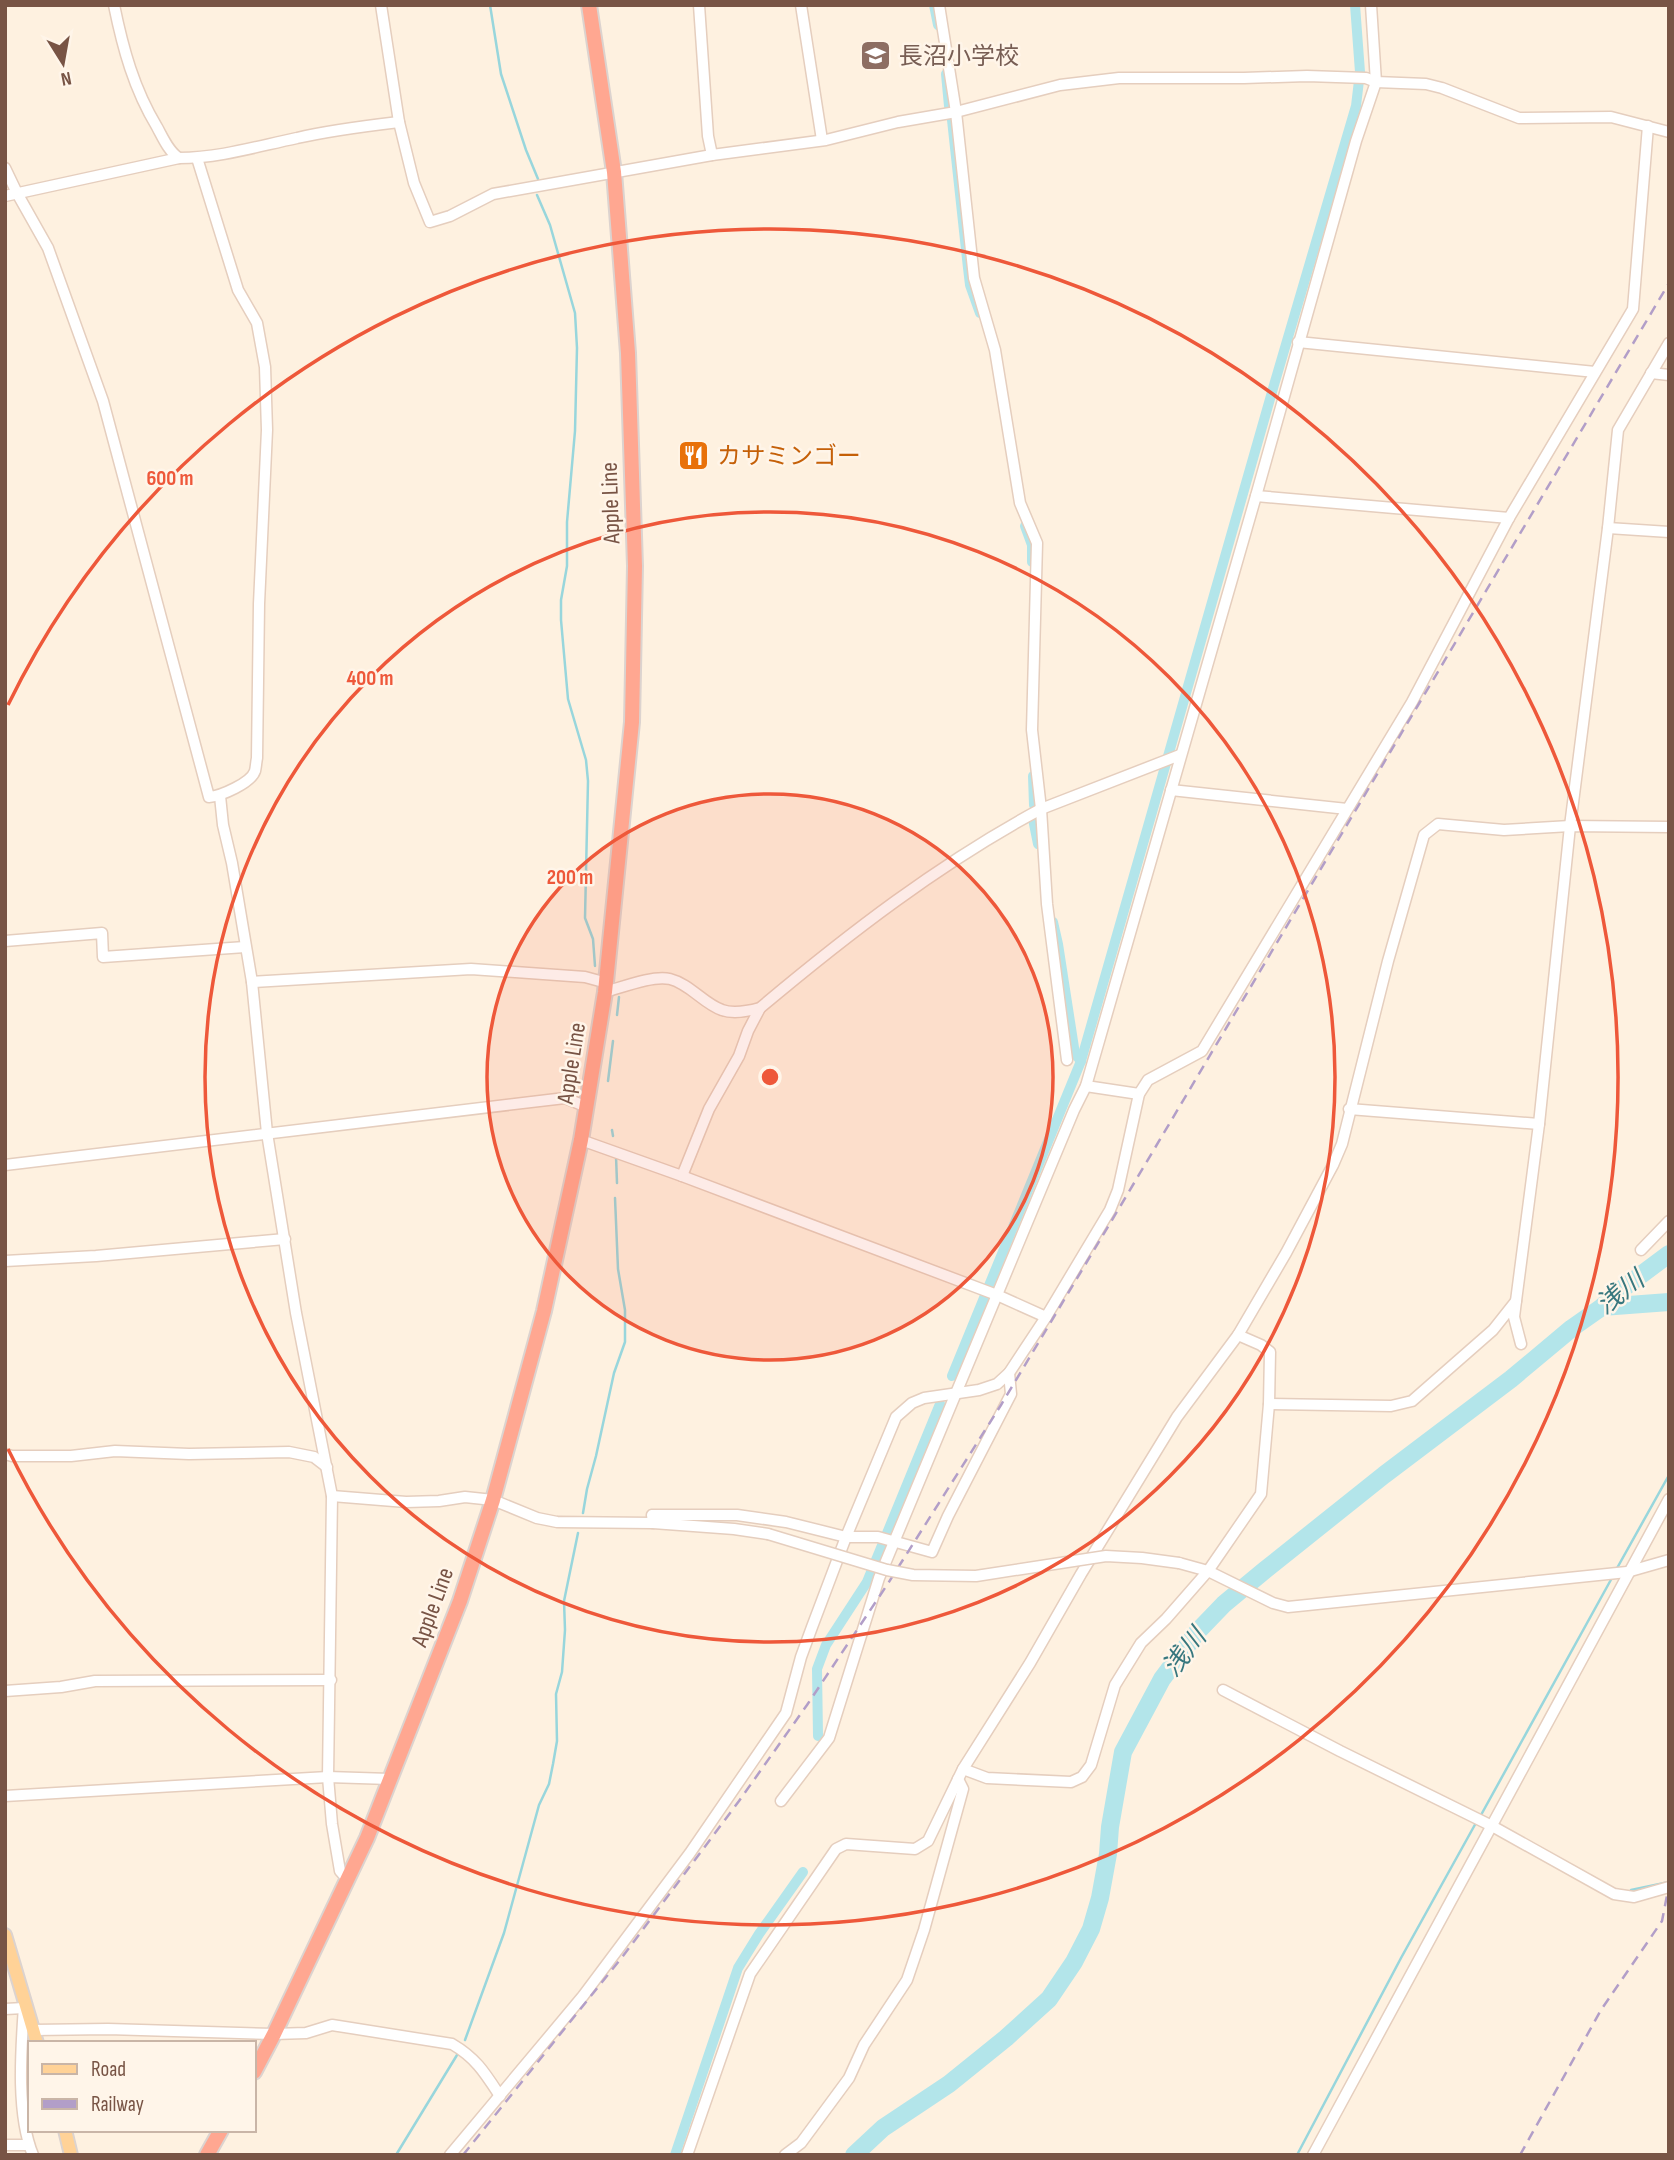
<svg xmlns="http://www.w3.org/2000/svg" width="1674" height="2160" viewBox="0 0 1674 2160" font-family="'Sofia Sans Condensed','Noto Sans JP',sans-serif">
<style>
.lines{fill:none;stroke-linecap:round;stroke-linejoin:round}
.stream{stroke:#98d6dc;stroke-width:2.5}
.canal{stroke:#b3e5ea;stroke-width:10}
.river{stroke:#b3e5ea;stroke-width:18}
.minor-casing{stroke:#e5cebe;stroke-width:13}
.major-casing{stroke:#dcd3cf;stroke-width:16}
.highway-casing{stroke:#dcd3cf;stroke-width:18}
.minor{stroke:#fff;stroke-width:10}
.major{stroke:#ffd297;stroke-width:12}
.highway{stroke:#ffa791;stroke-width:14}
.rail{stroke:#b29ec8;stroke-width:2.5;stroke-dasharray:10 7;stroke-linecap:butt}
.minor-bridge-casing{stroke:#e5cebe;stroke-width:13;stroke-linecap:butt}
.minor-bridge{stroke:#fff;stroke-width:10}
.ring{fill:none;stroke:#ee583a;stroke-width:3.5}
.labels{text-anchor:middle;stroke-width:5;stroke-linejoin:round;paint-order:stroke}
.education-label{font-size:24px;fill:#785e54;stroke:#fff5e9;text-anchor:start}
.food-label{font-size:24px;fill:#c56008;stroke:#fff5e9;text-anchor:start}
.street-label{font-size:24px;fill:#785445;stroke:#fff5e9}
.water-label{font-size:26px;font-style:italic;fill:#37777e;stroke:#fff5e9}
.centre{fill:#ee583a;stroke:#fff5e9;stroke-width:3.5}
.ring-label{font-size:21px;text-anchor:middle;font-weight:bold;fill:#ee583a;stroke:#fff5e9;stroke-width:5;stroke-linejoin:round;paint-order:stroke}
</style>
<rect width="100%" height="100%" fill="#fef1e0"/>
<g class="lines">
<g class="stream">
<polyline points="490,5 501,74 526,150 538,179"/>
<polyline points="537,195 550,225 575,313 577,348 575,431 567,522 567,566 561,600 561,620 568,699 586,760 588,781 585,918 593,939 595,966"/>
<polyline points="617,1015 619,997"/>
<polyline points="608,1081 613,1041"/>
<polyline points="612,1130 613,1136"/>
<polyline points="616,1156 617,1183"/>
<polyline points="583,1513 587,1489 596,1456 614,1373 625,1342 625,1310 618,1269 615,1198"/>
<polyline points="1616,1570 1669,1475"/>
<polyline points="1481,1815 1613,1576"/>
<polyline points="1631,1890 1669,1882"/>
<polyline points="465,2040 504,1933 539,1805 549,1784 553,1764 557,1741 556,1694 562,1672 565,1630 564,1601 578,1533"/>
<polyline points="396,2155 457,2055"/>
<polyline points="1297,2155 1401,1958 1477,1821"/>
</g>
<g class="canal">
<polyline points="934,5 938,25"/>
<polyline points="946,74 949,106"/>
<polyline points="952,120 968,268 970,285 980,313"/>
<polyline points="1025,526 1032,545 1032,562"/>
<polyline points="1033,776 1034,805"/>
<polyline points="1033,819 1038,844"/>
<polyline points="1053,922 1058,944 1075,1054 1081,1061"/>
<polyline points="952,1376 1081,1061 1274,385 1356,106 1360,72 1355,5"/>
<polyline points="818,1736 817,1669 826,1645 867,1582 940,1404"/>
<polyline points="675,2155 738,1968 759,1934 803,1872"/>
</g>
<g class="river">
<polyline points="1602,1307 1669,1302"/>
<polyline points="854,2155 883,2128 949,2084 1006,2038 1049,1999 1074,1962 1091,1929 1100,1898 1108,1854 1110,1827 1123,1752 1162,1679 1198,1631 1224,1604 1265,1570 1384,1475 1511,1379 1572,1328 1602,1307 1622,1289 1669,1254"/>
</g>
<defs>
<g id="minor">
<path d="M114,5C123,49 134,89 157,127C163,138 169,152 179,158"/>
<polyline points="381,5 399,122 414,183 430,222 450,216 493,194 712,155 826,140 898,122 956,112 1060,85 1119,78 1244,78 1307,76 1366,78 1376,82 1426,84 1442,88 1519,118 1611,117 1669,132"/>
<polyline points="699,5 708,136 712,155"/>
<polyline points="801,5 822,140"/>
<polyline points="939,5 956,112 974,278 995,350 1020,503 1037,543 1032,730 1041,809 1047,904 1067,1060"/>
<path d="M5,168L17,193L48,248L103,401L209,797C221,796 251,783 255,771C256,767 256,763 257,758L259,604L267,430L265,367L257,323L238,290L197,158"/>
<path d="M5,196L179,158C220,158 258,146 297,138C331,130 365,126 399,122"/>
<polyline points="1298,342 1595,372"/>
<polyline points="1651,373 1669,375"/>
<polyline points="1256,496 1509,518"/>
<polyline points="1608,528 1669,532"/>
<polyline points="1171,790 1347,809"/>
<polyline points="220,796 223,825 232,863 252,982 267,1133 296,1313 332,1496 328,1777 332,1824 340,1871 348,1880"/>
<polyline points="5,941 102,933 103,957 245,947"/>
<polyline points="252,982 471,969 585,977 607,983"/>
<path d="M605,992C623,987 653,975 670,979C690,984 704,1004 722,1010C733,1014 749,1011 760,1008C847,935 940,863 1041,809L1180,755"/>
<polyline points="1086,1086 1139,1094"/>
<polyline points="1349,1109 1539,1124"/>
<polyline points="581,1140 682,1176 997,1295 1046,1317"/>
<polyline points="5,1165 565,1098 587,1107"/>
<polyline points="682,1176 709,1109 739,1056 748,1031 760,1008"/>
<polyline points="1641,1250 1669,1221"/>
<polyline points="5,1261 96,1256 285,1239"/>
<polyline points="1521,1344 1514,1317 1516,1301 1539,1124 1570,826 1608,528 1618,430 1669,343"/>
<polyline points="1269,1404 1391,1406 1412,1401 1493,1330 1516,1301"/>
<polyline points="5,1454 12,1456 71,1456 115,1451 189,1454 289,1452 314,1457 327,1467"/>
<polyline points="332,1496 406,1502 439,1501 465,1497 493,1500 537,1518 557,1522 653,1523 734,1529 768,1534"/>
<polyline points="653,1523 652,1515 737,1515 786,1522 846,1537 878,1537 932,1552 948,1516 1011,1394 1009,1373"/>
<polyline points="1179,1563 1208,1571 1273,1603 1288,1607 1627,1572 1669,1560"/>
<polyline points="1223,1690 1340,1751 1492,1826 1614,1894 1634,1897 1669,1887"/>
<polyline points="5,1691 61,1687 95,1681 331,1680"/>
<polyline points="963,1769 987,1778 1071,1782 1082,1777 1091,1765 1115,1685 1141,1643 1166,1619 1208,1571 1261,1494 1269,1404 1270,1352 1261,1345 1238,1335"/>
<polyline points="5,1796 328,1777 390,1779"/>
<polyline points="781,1801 829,1738 879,1578 1074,1110 1086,1086 1256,496 1356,141 1376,82 1371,5"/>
<path d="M24,2006C21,2050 16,2114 33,2155"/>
<polyline points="5,2009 24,2008"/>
<path d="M33,2030L108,2029L274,2034L306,2033L332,2025L452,2044C476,2058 485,2073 500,2096"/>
<polyline points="5,2145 29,2145"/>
<polyline points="450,2155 583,1996 690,1853 786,1713 801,1657 812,1627 846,1537 896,1417 912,1403 924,1398 979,1390 997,1384 1009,1373 1046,1317 1110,1210 1118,1190 1139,1094 1148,1080 1202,1051 1412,702 1509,518 1633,309 1648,126"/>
<polyline points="687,2155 750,1974 836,1849 846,1844 915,1849 928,1841 963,1769 1030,1663 1081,1574 1177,1417 1238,1335 1286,1253 1333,1165 1342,1144 1388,961 1424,835 1438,824 1504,830 1570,826 1669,827"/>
<polyline points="785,2155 801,2143 849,2078 864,2045 907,1980 924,1930 963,1789 958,1779"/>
<polyline points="1313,2155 1669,1499"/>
</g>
<g id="major">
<polyline points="5,1935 37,2043"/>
<polyline points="65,2130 71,2155"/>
</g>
<g id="highway">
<polyline points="254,2072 274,2034 367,1838 460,1601 493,1500 544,1311 581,1140 605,992 632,722 635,566 628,353 614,172 589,5"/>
<polyline points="207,2155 221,2130"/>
</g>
</defs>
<use href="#minor" class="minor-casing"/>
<use href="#major" class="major-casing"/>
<use href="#highway" class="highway-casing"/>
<use href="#minor" class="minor"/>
<use href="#major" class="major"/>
<use href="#highway" class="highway"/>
<g class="rail">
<polyline points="463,2155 623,1956 739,1801 807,1705 887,1585 1001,1405 1121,1205 1669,283"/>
<polyline points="1520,2155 1601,2010 1662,1921 1669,1885"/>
</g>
<defs>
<polyline id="minor-bridge" points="768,1534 887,1570 913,1575 976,1576 1106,1556 1142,1558 1179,1563"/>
</defs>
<use href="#minor-bridge" class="minor-bridge-casing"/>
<use href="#minor-bridge" class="minor-bridge"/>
</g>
<circle cx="770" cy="1077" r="283" fill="#ee583a" fill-opacity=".12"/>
<g class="ring">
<circle cx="770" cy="1077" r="283"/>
<circle cx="770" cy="1077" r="565"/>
<path d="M8 705A848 848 0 1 1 8 1449"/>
</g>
<defs>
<symbol id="school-square" viewBox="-11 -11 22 22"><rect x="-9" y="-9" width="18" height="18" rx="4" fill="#8d6e63" stroke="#fff5e9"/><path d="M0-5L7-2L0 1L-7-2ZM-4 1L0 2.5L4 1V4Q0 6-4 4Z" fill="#fff"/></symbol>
<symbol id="restaurant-square" viewBox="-11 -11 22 22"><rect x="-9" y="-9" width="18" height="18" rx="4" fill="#e8710a" stroke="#fff5e9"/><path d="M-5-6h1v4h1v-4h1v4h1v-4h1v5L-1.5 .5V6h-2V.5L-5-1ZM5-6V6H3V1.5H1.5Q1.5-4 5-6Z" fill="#fff"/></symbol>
</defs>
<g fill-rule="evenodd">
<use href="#school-square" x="858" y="38" width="35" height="35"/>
<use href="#restaurant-square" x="676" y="438" width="35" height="35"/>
</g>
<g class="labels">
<g class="education-label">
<text x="899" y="64">長沼小学校</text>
</g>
<g class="food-label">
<text x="717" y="464">カサミンゴー</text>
</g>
<g class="street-label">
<text transform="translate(610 503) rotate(-92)" y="8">Apple Line</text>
<text transform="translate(571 1063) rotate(-81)" y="8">Apple Line</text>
<text transform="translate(432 1607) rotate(-70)" y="8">Apple Line</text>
</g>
<g class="water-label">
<text transform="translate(1620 1292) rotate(-38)" y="9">浅川</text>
<text transform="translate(1184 1652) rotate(-52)" y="9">浅川</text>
</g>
</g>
<circle cx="770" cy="1077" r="10" class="centre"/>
<g class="ring-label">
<text x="170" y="485">600 m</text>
<text x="370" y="685">400 m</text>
<text x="570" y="884">200 m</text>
</g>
<rect width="1674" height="2160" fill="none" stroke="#785445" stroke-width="14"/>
<rect x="28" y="2041" width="228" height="91" fill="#fff5e9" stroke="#c9b5a7" stroke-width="2"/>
<rect x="42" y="2064" width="35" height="10" fill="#ffd297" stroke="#c9b5a7" stroke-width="2"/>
<text x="91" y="2076" font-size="21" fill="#785445">Road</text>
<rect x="42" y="2099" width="35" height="10" fill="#b29ec8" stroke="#c9b5a7" stroke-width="2"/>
<text x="91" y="2111" font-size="21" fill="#785445">Railway</text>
<g transform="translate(63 63) rotate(169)" stroke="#fff5e9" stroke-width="5" paint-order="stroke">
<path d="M0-5L12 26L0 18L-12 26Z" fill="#785445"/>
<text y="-10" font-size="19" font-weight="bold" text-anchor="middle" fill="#785445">N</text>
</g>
</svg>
